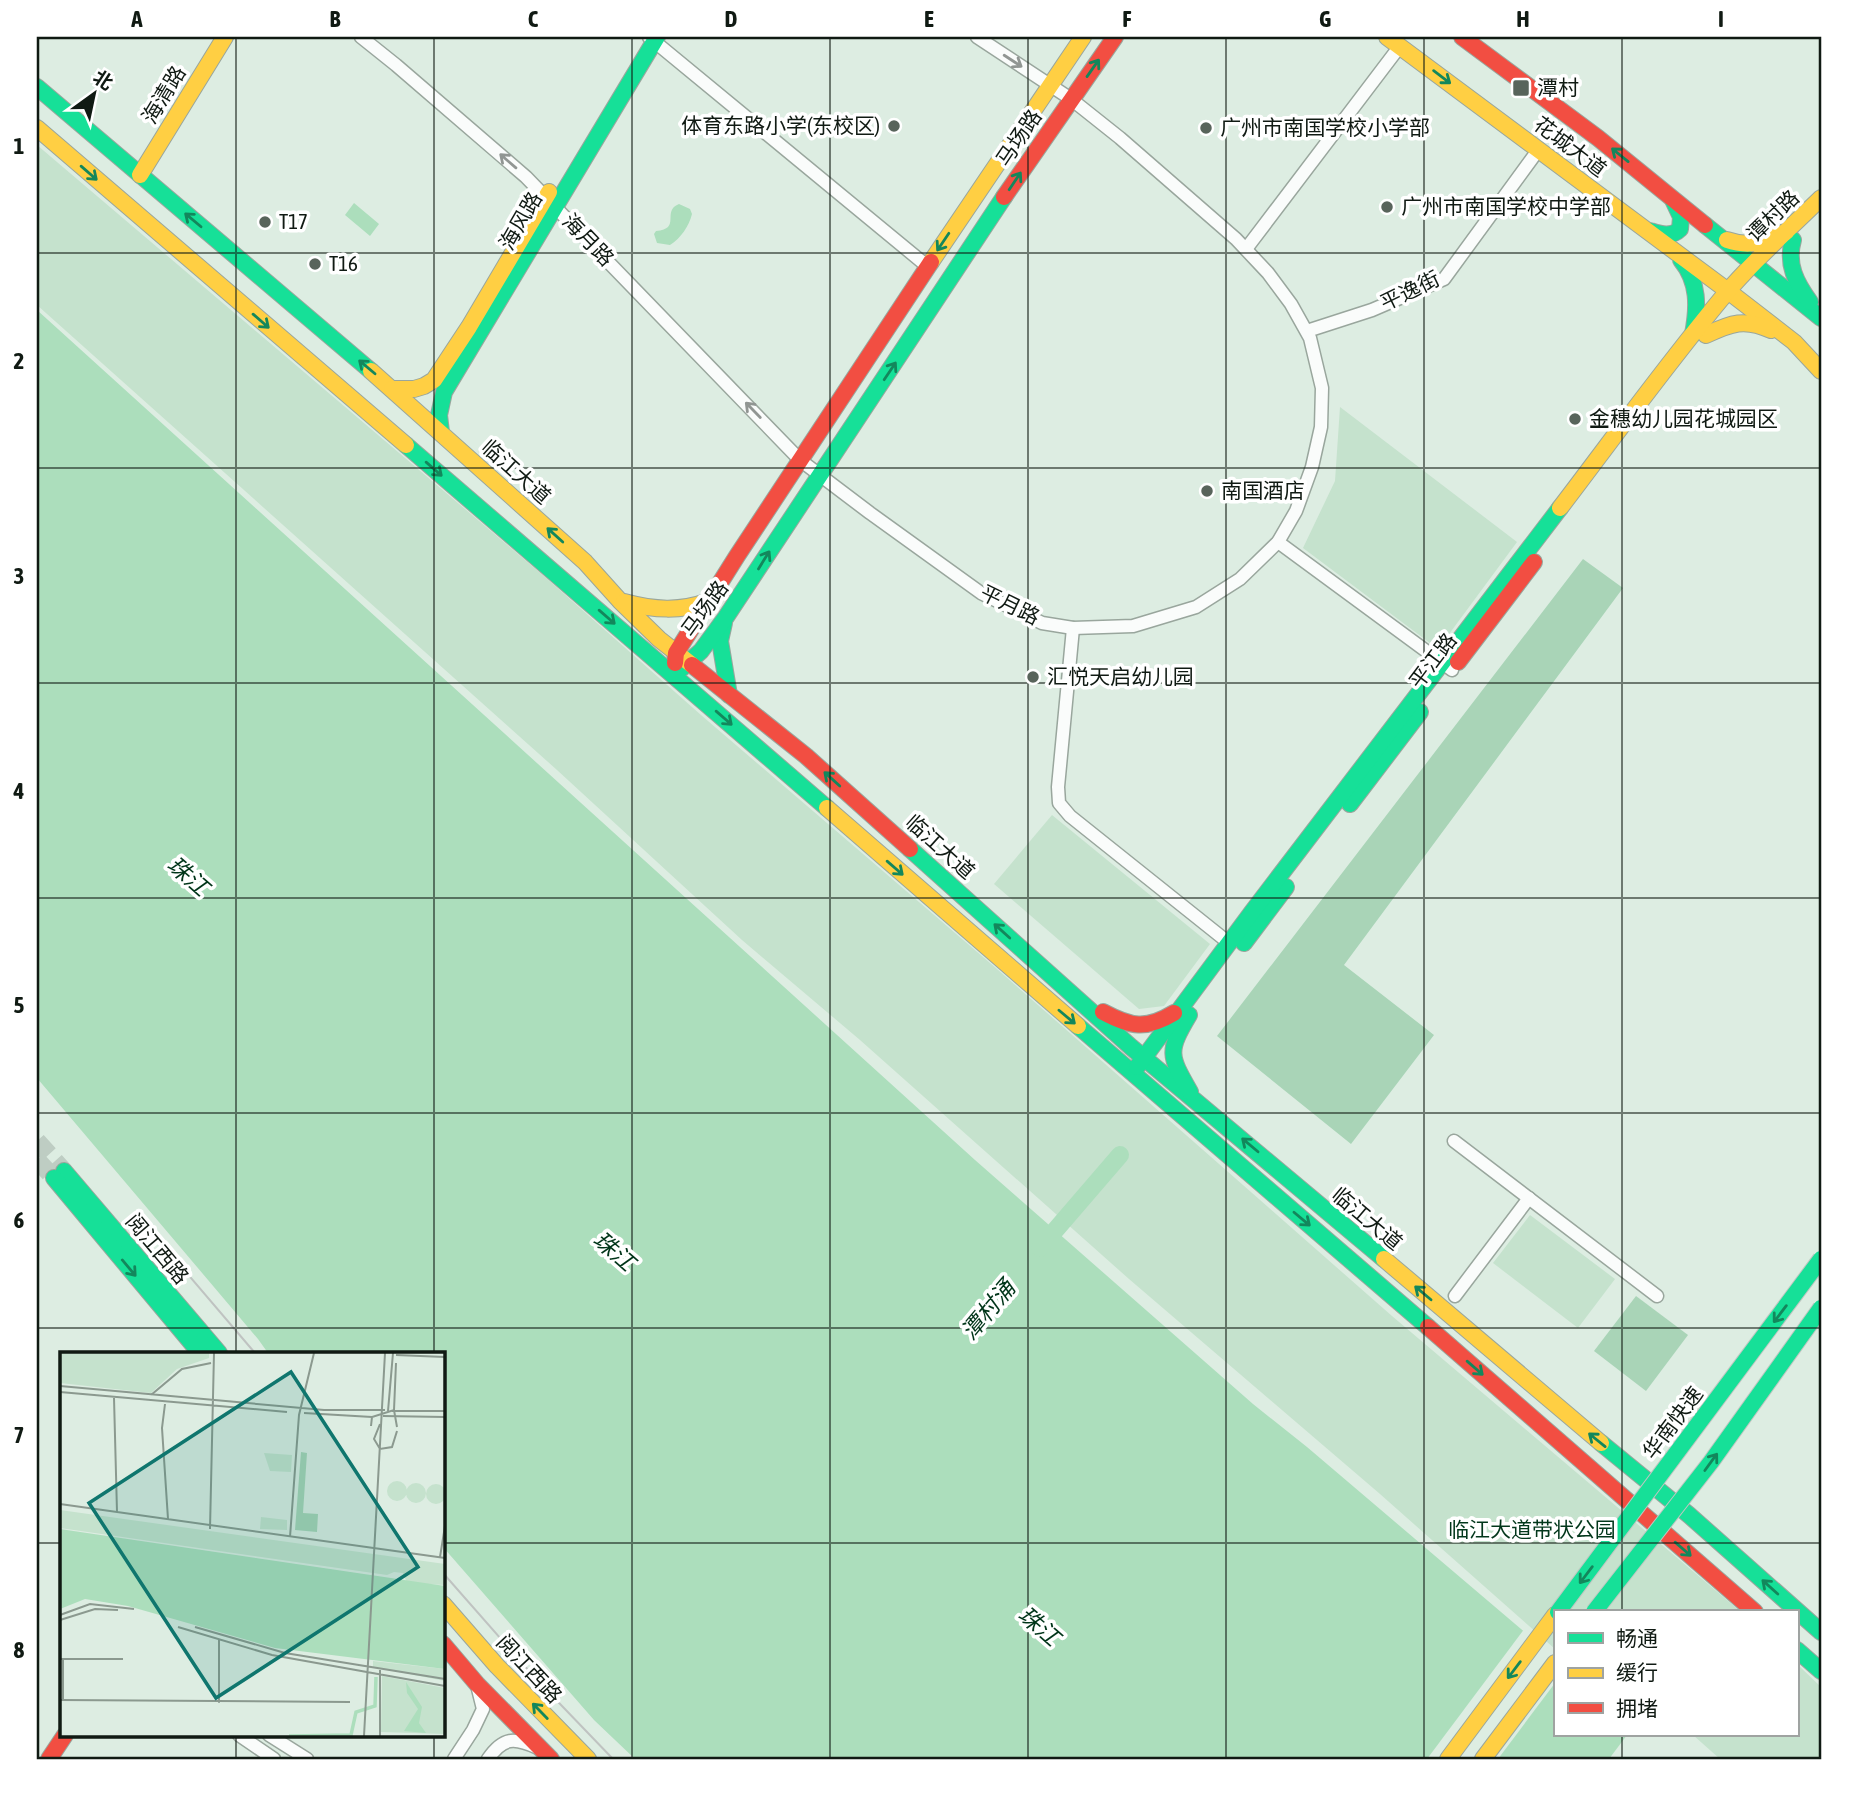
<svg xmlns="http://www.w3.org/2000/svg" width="1858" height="1796" viewBox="0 0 1858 1796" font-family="'Asap Condensed','Noto Sans SC',sans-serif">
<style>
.green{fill:#c5e2cd}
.forest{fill:#a9d4b7}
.water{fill:#acdebc}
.pier{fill:#ddede2}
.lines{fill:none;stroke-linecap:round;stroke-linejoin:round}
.river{stroke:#acdebc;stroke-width:18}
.secondary-tunnel{stroke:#becdc3;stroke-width:18;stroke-dasharray:18 9;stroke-linecap:butt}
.street-casing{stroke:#99a69d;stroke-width:15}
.fast-casing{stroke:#99a69d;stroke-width:18}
.slow-casing{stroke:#99a69d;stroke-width:18}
.jam-casing{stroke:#99a69d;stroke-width:18}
.street{stroke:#fafcfb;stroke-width:12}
.fast{stroke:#16e098;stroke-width:16}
.slow{stroke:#ffcf43;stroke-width:16}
.jam{stroke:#f24e42;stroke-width:16}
.tram{stroke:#bfc3c1;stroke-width:2}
.fast-bridge-casing{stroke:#bfc6c1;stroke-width:18;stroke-linecap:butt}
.fast-bridge{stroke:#16e098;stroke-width:16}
.oneway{stroke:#919693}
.oneway2{stroke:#13875c}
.grid{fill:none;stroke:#101a13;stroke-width:2;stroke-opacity:0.55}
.poi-dot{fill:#58645b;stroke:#fff;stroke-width:2.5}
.labels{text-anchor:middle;stroke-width:7;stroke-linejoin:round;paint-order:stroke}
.poi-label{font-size:21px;fill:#101a13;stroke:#fff;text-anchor:start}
.street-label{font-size:21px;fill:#101a13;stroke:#fff}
.park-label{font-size:21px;fill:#02371b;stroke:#fff}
.water-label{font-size:23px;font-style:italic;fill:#003519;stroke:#fff}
.inset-river{fill:none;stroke:#acdebc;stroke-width:3.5}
.inset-road{fill:none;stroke:#8b998f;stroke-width:2}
.view{fill:#0f766e;fill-opacity:0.15;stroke:#0f766e;stroke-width:3.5}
.inset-edge{fill:none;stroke:#101a13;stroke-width:3.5}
.neatline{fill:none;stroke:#101a13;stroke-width:2.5}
.grid-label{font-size:23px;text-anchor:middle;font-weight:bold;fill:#101a13}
</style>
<rect width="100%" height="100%" fill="#ddede2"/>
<g class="green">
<polygon points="37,145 545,577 701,715 997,969 1392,1316 1741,1612 1555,1612 1555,1649 1380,1494 1129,1279 860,1040 742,940 557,770 37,305"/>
<polygon points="1340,407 1517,542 1438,649 1303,548 1335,481"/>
<polygon points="1052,815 1210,944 1164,1006 1139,1009 994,884"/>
<polygon points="1530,1215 1615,1279 1578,1328 1493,1263"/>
<polygon points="1797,1664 1821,1687 1821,1759 1720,1759 1693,1735 1797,1735"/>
</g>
<g class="forest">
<polygon points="1583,559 1623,588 1344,965 1434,1035 1351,1144 1217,1036"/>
<polygon points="1636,1296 1688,1335 1646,1391 1594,1351"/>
</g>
<g class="water">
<polygon points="354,203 379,224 370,236 345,215"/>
<path d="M679,204L690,209L692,214C689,226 681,238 670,245L657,243L654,234L656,231C682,229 661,211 679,204Z"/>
<polygon points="37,310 975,1160 1253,1404 1307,1447 1555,1658 1555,1735 1627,1735 1609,1759 635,1759 594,1720 443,1547 443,1353 268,1353 258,1339 37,1078"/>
</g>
<polygon class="pier" points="1525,1628 1555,1654 1555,1683 1498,1759 1427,1759"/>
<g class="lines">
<polyline class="river" points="1040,1248 1120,1155"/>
<g class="secondary-tunnel">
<polyline points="37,1141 64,1171"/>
<polyline points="37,1160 54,1178"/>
</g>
<defs>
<g id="street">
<polyline points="361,37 396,65 526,177 800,460 870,513 981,593 1042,623 1073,628 1133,626 1196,607 1240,579 1278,542 1296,511 1312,467 1321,427 1322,388 1310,338 1291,304 1268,273 1236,239 1120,138 1071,99 977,37"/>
<polyline points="649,37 927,266"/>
<polyline points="1246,249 1400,46"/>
<polyline points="1307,331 1372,310 1444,279 1539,149"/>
<polyline points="1278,542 1452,670"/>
<polyline points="1073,628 1058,787 1059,803 1070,816 1229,943"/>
<polyline points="1454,1141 1657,1296"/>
<polyline points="1455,1296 1529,1198"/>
<polyline points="239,1735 274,1759"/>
<polyline points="269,1735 307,1759"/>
<polyline points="454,1759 473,1730 483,1709 477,1685"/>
<path d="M488,1759C503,1737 514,1737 538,1748"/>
</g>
<g id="fast">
<polyline points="37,87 371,371"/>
<polyline points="1705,225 1821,318"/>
<path d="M1650,231C1660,234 1671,238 1680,229L1681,217L1673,200"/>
<path d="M1793,240C1786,264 1796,283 1810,302"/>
<path d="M1681,260C1699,282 1698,307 1693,334"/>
<polyline points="441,432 439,415 444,392 657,37"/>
<polyline points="406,445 827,808"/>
<polyline points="724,623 720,641 729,695"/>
<polyline points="682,668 701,651 726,617 1004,197"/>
<polyline points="1350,804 1420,712"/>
<polyline points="910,849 1131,1047 1384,1259"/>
<polyline points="1244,943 1286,887"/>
<path d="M1189,1015C1167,1052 1169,1055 1190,1092"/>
<polyline points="1078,1026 1428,1327"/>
<polyline points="1137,1067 1252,912 1560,508"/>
<polyline points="64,1171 219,1353"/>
<polyline points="54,1178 200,1353"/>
<polyline points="1601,1443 1689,1515 1821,1632"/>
<polyline points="1797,1650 1821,1671"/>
</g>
<g id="slow">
<polyline points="1387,37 1728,291 1794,342 1821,371"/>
<polyline points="37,128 406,445"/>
<polyline points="140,175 225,37"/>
<path d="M1727,240C1750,248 1765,242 1786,232"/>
<polyline points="931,262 1083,37"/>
<path d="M1706,335C1731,323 1745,318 1771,330"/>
<polyline points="371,371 585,562 620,601 659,639 692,665"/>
<polyline points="392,389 414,389 424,386 434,380 469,327 549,192"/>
<path d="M1560,508C1615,436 1668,362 1727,292C1755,259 1789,229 1821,198"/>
<path d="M624,602C654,610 680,612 709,601"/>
<polyline points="827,808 1078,1026"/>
<polyline points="1384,1259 1601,1443"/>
<polyline points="443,1604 497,1666 588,1759"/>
<polyline points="1448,1759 1555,1615"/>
<polyline points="1483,1759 1555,1663"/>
</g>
<g id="jam">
<polyline points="1462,37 1598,138 1705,225"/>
<polyline points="1004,197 1115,37"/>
<polyline points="1458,662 1534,562"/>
<polyline points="675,663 676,653 737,556 931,262"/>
<polyline points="692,665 806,756 910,849"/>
<path d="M1103,1012C1131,1027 1146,1030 1174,1013"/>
<polyline points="1428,1327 1755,1612"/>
<polyline points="443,1644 477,1684 551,1759"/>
<polyline points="49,1759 65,1735"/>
</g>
</defs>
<use href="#street" class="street-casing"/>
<use href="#fast" class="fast-casing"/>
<use href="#slow" class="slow-casing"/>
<use href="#jam" class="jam-casing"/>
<use href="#street" class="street"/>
<use href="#fast" class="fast"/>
<use href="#slow" class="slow"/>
<use href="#jam" class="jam"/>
<g class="tram">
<polyline points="162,1244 255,1353"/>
<polyline points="443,1573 537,1680 613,1759"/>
</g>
<defs>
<g id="fast-bridge">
<polyline points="1558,1612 1821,1259"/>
<polyline points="1594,1612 1711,1462 1821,1308"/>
</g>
</defs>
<use href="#fast-bridge" class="fast-bridge-casing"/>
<use href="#fast-bridge" class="fast-bridge"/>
</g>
<defs><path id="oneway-shaft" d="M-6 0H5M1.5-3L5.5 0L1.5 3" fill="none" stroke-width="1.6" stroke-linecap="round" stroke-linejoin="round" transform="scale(1.75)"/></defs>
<g class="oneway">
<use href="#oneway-shaft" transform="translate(1013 61) rotate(33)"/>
<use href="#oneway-shaft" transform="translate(508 161) rotate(-139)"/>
<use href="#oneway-shaft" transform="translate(753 410) rotate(-134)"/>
</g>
<g class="oneway2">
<use href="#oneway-shaft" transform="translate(1093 68) rotate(-55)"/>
<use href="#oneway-shaft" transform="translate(1442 77) rotate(37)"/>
<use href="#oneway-shaft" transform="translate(1620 155) rotate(-141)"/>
<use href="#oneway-shaft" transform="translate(89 173) rotate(41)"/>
<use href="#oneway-shaft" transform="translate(1015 181) rotate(-56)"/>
<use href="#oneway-shaft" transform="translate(193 220) rotate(-140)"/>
<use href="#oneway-shaft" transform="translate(943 242) rotate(124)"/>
<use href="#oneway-shaft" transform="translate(261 321) rotate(41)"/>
<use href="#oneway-shaft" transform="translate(367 367) rotate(-140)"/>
<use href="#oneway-shaft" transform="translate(890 371) rotate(-56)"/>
<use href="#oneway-shaft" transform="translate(434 469) rotate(41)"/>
<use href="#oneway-shaft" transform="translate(555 535) rotate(-138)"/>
<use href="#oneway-shaft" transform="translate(764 560) rotate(-58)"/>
<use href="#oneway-shaft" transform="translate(607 617) rotate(41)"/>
<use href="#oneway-shaft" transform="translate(724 718) rotate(41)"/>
<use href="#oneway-shaft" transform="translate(832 779) rotate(-138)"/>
<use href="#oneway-shaft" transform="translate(895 868) rotate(41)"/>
<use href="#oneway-shaft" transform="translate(1002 931) rotate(-138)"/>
<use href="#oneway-shaft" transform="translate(1067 1017) rotate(40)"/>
<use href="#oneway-shaft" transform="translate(1250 1145) rotate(-140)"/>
<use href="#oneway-shaft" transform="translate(1302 1219) rotate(40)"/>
<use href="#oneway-shaft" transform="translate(129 1268) rotate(50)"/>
<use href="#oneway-shaft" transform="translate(1423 1293) rotate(-140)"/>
<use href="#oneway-shaft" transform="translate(1780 1314) rotate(127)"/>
<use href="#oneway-shaft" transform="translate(1475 1368) rotate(41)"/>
<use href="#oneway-shaft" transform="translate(1597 1440) rotate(-141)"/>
<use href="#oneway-shaft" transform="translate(1711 1462) rotate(-54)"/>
<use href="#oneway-shaft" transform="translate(1683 1549) rotate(41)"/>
<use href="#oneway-shaft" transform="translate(1586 1575) rotate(127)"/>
<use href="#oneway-shaft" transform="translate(1770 1587) rotate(-138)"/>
<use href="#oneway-shaft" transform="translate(1514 1670) rotate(127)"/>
<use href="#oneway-shaft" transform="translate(540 1711) rotate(-134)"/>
</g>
<path class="grid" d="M236,37V1353M434,37V1353M632,37V1759M830,37V1759M1028,37V1759M1226,37V1759M1424,37V1759M1622,37V1612M37,253H1821M37,468H1821M37,683H1821M37,898H1821M37,1113H1821M37,1328H1821M37,1543H61M443,1543H1821M236,1735V1759M434,1735V1759M1622,1735V1759"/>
<g class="poi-dot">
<rect x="1512" y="79" width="18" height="18" rx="3.5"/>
<circle cx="894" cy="126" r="7"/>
<circle cx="1206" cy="128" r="7"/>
<circle cx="1387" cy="207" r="7"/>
<circle cx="265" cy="222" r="7"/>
<circle cx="315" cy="264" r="7"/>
<circle cx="1575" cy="419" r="7"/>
<circle cx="1207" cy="491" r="7"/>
<circle cx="1033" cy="677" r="7"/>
</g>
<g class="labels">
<g class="poi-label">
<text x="1537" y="95">潭村</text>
<text x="880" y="133" text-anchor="end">体育东路小学(东校区)</text>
<text x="1220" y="135">广州市南国学校小学部</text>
<text x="1401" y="214">广州市南国学校中学部</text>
<text x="279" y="229">T17</text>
<text x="329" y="271">T16</text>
<text x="1589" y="426">金穗幼儿园花城园区</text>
<text x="1221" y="498">南国酒店</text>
<text x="1047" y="684">汇悦天启幼儿园</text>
</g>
<g class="street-label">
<text transform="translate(164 95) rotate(-59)" y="7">海清路</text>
<text transform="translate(1019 138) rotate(-56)" y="7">马场路</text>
<text transform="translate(1570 147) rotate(37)" y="7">花城大道</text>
<text transform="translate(1773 216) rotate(-44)" y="7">谭村路</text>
<text transform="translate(521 221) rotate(-60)" y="7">海风路</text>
<text transform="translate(588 240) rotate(46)" y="7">海月路</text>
<text transform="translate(1410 291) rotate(-26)" y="7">平逸街</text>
<text transform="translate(516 472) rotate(42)" y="7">临江大道</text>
<text transform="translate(1010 605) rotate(26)" y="7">平月路</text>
<text transform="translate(705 609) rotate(-54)" y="7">马场路</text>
<text transform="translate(1433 661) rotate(-53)" y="7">平江路</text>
<text transform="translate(940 847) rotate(42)" y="7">临江大道</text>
<text transform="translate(1367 1219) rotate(40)" y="7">临江大道</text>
<text transform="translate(157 1249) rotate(50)" y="7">阅江西路</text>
<text transform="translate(1673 1423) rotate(-53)" y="7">华南快速</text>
<text transform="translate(529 1669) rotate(47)" y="7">阅江西路</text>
</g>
<g class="park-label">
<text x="1532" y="1537">临江大道带状公园</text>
</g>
<g class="water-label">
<text transform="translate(188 876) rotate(41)" y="8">珠江</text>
<text transform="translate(614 1251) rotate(41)" y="8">珠江</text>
<text transform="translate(988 1310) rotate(-50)" y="8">潭村涌</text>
<text transform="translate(1039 1626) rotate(41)" y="8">珠江</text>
</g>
</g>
<g transform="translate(60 1352)">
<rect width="385" height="385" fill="#ddede2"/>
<path d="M0,1H149V6L117,17L91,41L0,31ZM204,101L232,103L231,120L210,119ZM327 139a10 10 0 1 1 20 0a10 10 0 1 1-20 0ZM346 141a10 10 0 1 1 20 0a10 10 0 1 1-20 0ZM366 142a10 10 0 1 1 20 0a10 10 0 1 1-20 0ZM0,158L385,212V233L347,231L343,221L334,220L327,223L0,176ZM201,165L227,168V178L200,177ZM313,309L385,317V329L313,315ZM322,324L385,336V382L321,380Z" fill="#c5e2cd"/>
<path d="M241,100L247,101L243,161L258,162L257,180L235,178Z" fill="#a9d4b7"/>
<path d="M0,177L385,234V317L215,296L68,254L25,247L0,257ZM346,330L362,355L359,371L366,381L344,379L358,357L347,341Z" fill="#acdebc"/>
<path class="inset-river" d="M229,384L291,383L296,360L315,354L316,325"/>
<path class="inset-road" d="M336,3L385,5M0,34L264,58H325M0,40L227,60M91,43L122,17L151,11M54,46L57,160M105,52L102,76L108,167M334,58L336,11M328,59L333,1M332,59H385M244,61L312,65M323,64L385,65M320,72L314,87L320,97L332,95L337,79M311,74L312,65L334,58L337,75M0,152L385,206M150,177L154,1M230,185L239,63L254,1M380,205L385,174M0,263L30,252L74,257M0,268L35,257L58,258M118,275L212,303L385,334M135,275L225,301L385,327M159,288V351M0,307H63M0,348L290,350M3,348V307M304,384L325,1M320,384V318"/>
<path class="view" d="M231,20L358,215L156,346L29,151Z"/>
<rect width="385" height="385" class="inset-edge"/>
</g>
<rect width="1858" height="1796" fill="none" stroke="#ffffff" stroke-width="77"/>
<rect x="1554" y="1610" width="245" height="126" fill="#ffffff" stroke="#9fa3a1" stroke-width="2"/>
<rect x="1568" y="1633" width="35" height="10" fill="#16e098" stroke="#9fa3a1" stroke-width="2"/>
<text x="1616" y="1646" font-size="21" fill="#101a13">畅通</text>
<rect x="1568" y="1668" width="35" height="10" fill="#ffcf43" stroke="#9fa3a1" stroke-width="2"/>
<text x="1616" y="1680" font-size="21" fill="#101a13">缓行</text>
<rect x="1568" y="1703" width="35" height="10" fill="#f24e42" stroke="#9fa3a1" stroke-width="2"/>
<text x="1616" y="1716" font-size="21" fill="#101a13">拥堵</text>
<g transform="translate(94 94) rotate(33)" stroke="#ffffff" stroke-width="5" paint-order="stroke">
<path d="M0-5L12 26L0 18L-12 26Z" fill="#101a13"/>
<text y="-10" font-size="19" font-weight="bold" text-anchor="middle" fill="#101a13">北</text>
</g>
<rect x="38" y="38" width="1782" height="1720" class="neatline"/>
<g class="grid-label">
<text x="137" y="27">A</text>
<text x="335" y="27">B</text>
<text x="533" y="27">C</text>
<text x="731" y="27">D</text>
<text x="929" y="27">E</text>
<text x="1127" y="27">F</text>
<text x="1325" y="27">G</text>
<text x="1523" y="27">H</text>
<text x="1721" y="27">I</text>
<text x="19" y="154">1</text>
<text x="19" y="369">2</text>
<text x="19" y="584">3</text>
<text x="19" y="799">4</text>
<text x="19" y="1013">5</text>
<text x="19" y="1228">6</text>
<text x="19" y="1443">7</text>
<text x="19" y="1658">8</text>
</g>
</svg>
